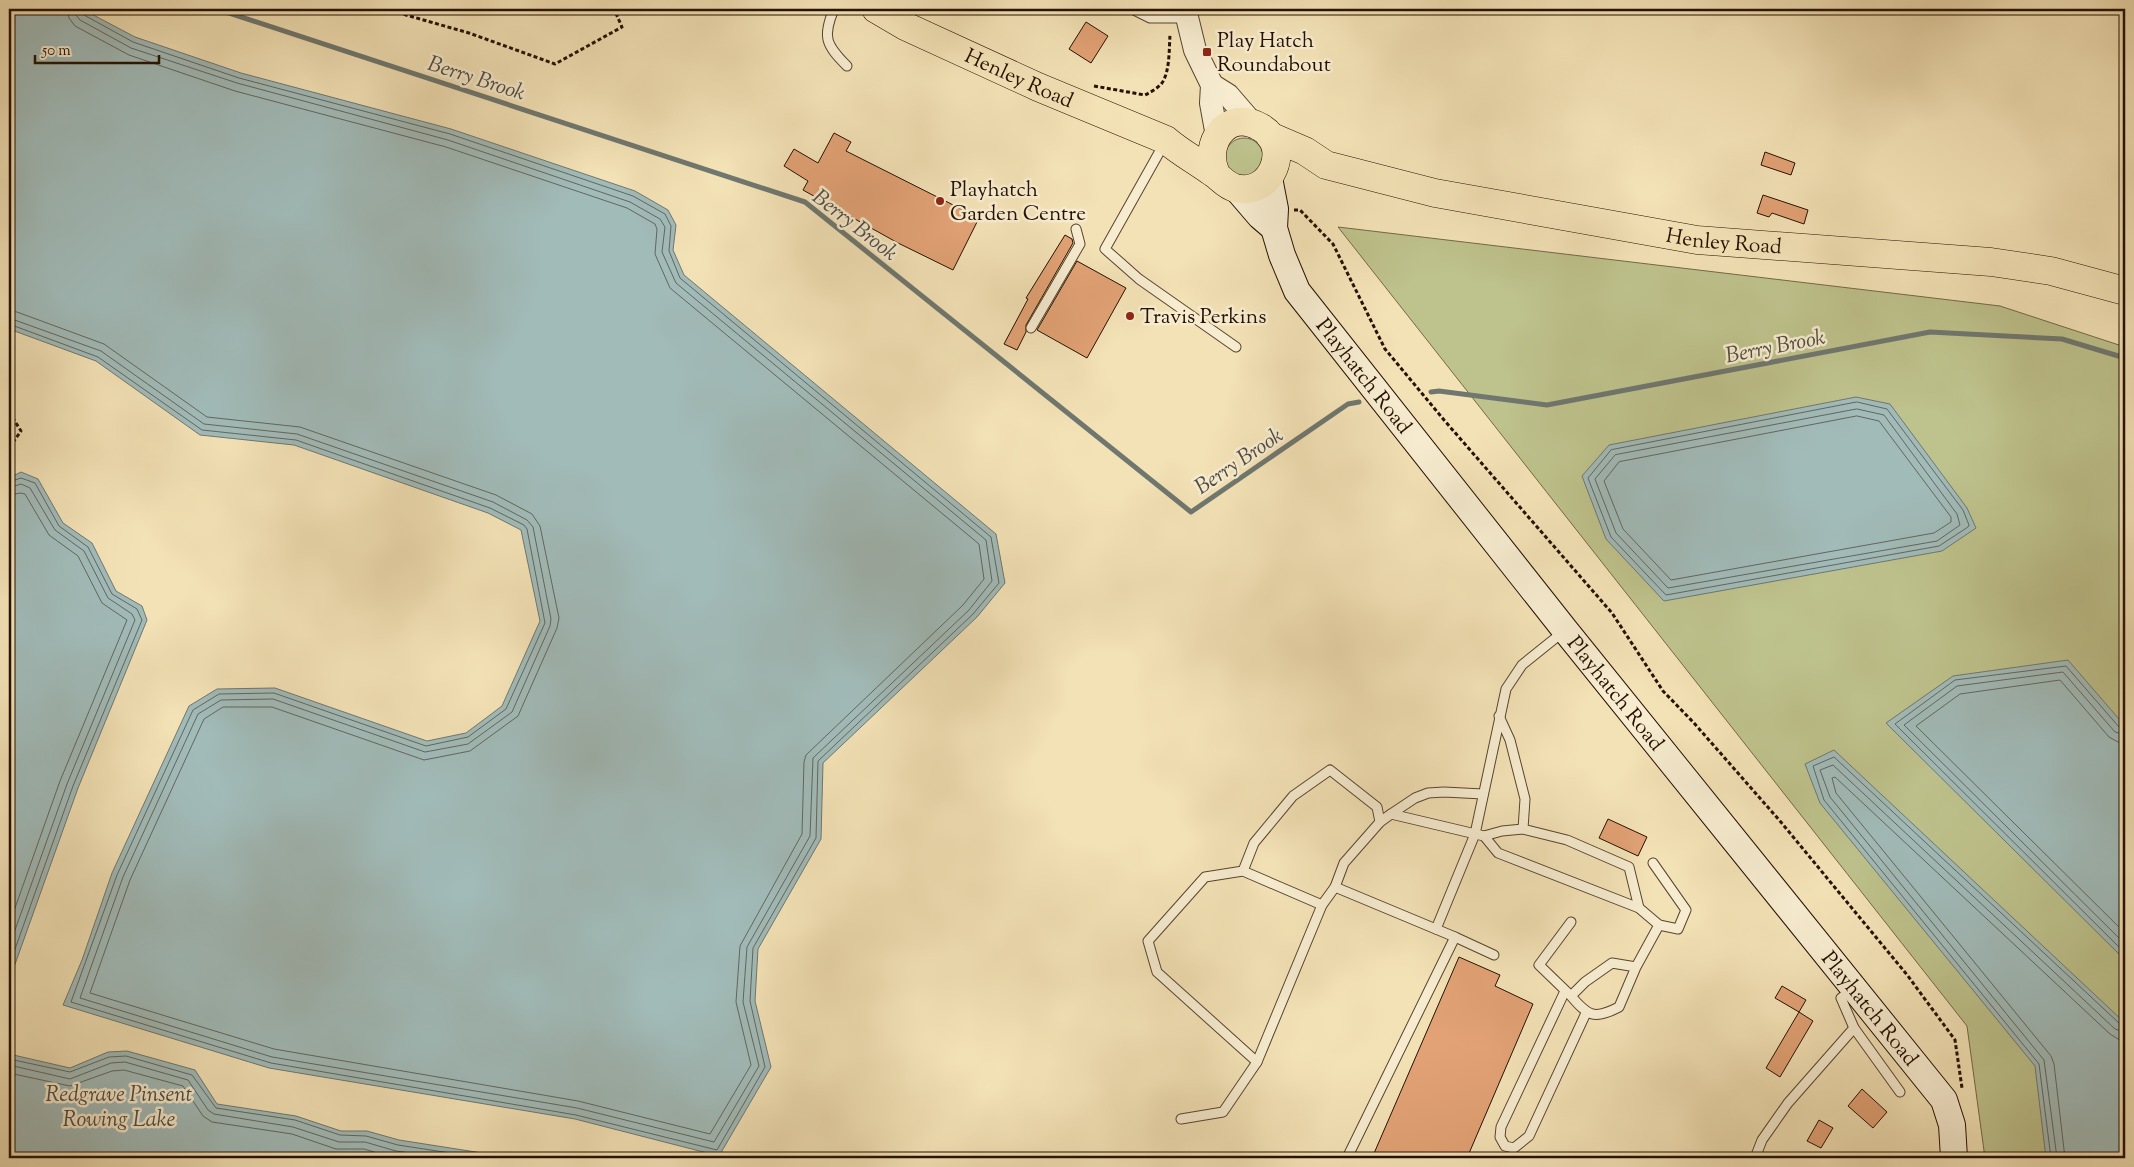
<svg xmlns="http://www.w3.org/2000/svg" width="2134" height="1167" viewBox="0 0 2134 1167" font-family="'Sorts Mill Goudy',serif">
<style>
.green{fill:#bec28c;stroke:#726946}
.water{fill:#a1bbb9;stroke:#6f776f}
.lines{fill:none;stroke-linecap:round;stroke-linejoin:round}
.shore{stroke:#63665d;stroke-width:1}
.stream{stroke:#6f776f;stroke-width:5}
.building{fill:#e2a275;stroke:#251001}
.service-casing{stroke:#58442e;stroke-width:11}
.tertiary-casing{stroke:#58442e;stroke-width:24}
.secondary-casing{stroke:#251001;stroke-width:28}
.primary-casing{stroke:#251001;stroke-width:29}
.path{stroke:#251001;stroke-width:3;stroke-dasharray:4 2.5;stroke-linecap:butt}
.service{stroke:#f7ecd0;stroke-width:9}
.tertiary{stroke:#f7ecd0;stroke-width:22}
.secondary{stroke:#f7ecd0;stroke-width:26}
.primary{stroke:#f3e2b6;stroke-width:28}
.poi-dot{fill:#8f2418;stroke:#f7ecd0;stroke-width:2}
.labels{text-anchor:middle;stroke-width:5;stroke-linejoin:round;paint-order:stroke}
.poi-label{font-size:21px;fill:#251001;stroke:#f7ecd0;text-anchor:start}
.street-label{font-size:21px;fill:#251001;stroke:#f7ecd0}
.water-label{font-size:22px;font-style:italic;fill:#504c41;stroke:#f7ecd0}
</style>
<rect width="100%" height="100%" fill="#f3e2b6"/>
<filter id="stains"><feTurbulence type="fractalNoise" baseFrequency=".004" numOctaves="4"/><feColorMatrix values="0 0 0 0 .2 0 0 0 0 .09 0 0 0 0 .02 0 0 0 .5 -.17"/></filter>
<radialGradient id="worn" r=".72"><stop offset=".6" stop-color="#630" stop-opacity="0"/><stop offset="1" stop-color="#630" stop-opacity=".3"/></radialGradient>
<g class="green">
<circle cx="1244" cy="157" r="19"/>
<polygon points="1338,227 2000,306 2125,347 2125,1158 1985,1158 1967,1026"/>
</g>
<g class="water">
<polygon points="9,9 82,9 135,37 241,73 451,129 635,191 668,210 676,225 673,250 684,275 996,534 1005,583 977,617 823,763 821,839 758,949 755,1001 771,1067 719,1156 575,1119 269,1068 63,1005 82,960 112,873 189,706 217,689 275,688 427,741 466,733 502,706 540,621 521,530 488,513 294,445 200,435 96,361 9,329"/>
<polygon points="1856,397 1890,404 1967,508 1976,528 1942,551 1664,601 1606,539 1582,476 1609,445"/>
<polygon points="21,472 38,479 63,523 92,543 116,591 142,606 147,620 78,788 9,981 9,478"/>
<polygon points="2068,660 2125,726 2125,960 1886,723 1953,676"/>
<polygon points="1834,750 2125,1023 2125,1158 2046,1158 2035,1066 1820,803 1805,764"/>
<polygon points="127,1051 195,1070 217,1104 296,1116 341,1131 367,1131 399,1140 495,1155 536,1155 542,1158 9,1158 9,1054 70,1068 108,1052"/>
</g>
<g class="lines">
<g class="shore">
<polyline points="9,311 17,312 104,344 207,417 300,427 496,495 532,514 540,526 559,618 557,628 518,716 470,751 424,760 272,707 223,707 204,719 130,880 90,993 274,1049 578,1101 710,1134 751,1065 736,1002 740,946 802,834 804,762 806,755 963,605 984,579 979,544 670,288 655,254 657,229 655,224 627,208 446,147 235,91 129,55 75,26 69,18 67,9"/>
<polyline points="9,318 101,351 204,424 297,434 493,502 527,520 533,527 551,619 550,626 512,712 468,744 425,752 273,699 221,700 198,714 123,877 80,998 272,1057 577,1108 714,1142 759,1066 743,1002 747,947 810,836 813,758 969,610 992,581 986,540 676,283 662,252 665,227 660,219 630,202 448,140 237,83 131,48 80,20 76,15 75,9"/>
<polyline points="9,324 98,357 202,430 296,440 490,508 524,525 527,529 545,623 506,709 468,737 426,746 274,693 219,694 193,710 117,875 71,1002 271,1063 576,1115 717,1150 765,1067 750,1001 753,948 816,838 818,761 973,614 999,583 991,537 680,278 669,251 671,226 665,214 633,196 450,134 239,78 133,42 84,15 81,9"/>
<polygon points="1857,402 1887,409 1963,510 1969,525 1968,527 1939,546 1666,595 1611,537 1588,478 1611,450"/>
<polygon points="1857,409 1884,415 1957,514 1960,525 1937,541 1668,588 1616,533 1595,479 1615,455"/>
<polygon points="1857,416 1879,421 1951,517 1951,522 1934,533 1671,580 1623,529 1604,481 1619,462"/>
<polyline points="9,482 21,478 35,483 59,526 88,547 112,594 137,609 142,620 73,786 9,966"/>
<polyline points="9,488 21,484 30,488 55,530 84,551 108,598 132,614 135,620 67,784 9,947"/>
<polyline points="9,495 21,493 25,494 49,535 78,556 102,603 127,620 60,781 9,925"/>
<polyline points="2125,729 2119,727 2066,666 1955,680 1895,724 2125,953"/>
<polyline points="2125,735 2115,732 2063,672 1957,686 1904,725 2125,944"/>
<polyline points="2125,743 2118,742 2109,737 2060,680 1960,694 1916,726 2125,933"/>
<polyline points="9,1059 70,1072 109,1057 126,1056 192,1075 216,1108 295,1120 340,1135 366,1136 398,1145 483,1158"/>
<polyline points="9,1065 70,1079 111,1063 125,1062 188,1080 208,1110 214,1114 293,1127 339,1142 365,1142 396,1151 447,1158"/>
<polyline points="9,1073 70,1086 112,1071 124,1070 183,1086 203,1116 212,1122 292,1134 336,1149 364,1149 394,1158"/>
<polyline points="2051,1158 2039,1064 1824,800 1813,766 1834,757 2120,1024 2125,1026"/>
<polyline points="2057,1158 2044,1060 1830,797 1820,770 1833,765 2115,1029 2125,1032"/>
<polyline points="2065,1158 2054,1064 2051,1056 1836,793 1832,778 1835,777 2110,1034 2118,1039 2125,1040"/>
</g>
<g class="stream">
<polyline points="217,9 805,202 1191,512 1348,404 1359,402"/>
<polyline points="1431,392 1439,391 1547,405 1930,332 2062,339 2125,358"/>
</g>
</g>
<g class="building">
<polygon points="1086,22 1108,36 1091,63 1069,49"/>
<polygon points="834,133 851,142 846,151 979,218 953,270 898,243 803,190 808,181 784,166 794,149 818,163"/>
<polygon points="1765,152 1795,163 1791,175 1761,165"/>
<polygon points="1763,195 1808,210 1804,224 1772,213 1769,217 1757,213"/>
<polygon points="1065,235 1072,239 1073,243 1026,325 1026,332 1017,350 1004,344 1028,299 1026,298"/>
<polygon points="1077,261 1126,288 1087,358 1037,330"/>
<polygon points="1608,819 1647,837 1638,856 1599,838"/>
<polygon points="1459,957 1500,975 1495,986 1533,1004 1467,1158 1372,1158"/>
<polygon points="1782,986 1806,1000 1799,1012 1775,998"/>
<polygon points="1799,1012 1813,1021 1780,1077 1766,1068"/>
<polygon points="1862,1089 1887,1112 1873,1128 1848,1106"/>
<polygon points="1819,1120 1833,1128 1821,1148 1807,1141"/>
</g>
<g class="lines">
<defs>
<g id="service">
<path d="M834,9C822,37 826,45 847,66"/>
<polyline points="1132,9 1150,18 1186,18"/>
<polyline points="1165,142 1105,249 1139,279 1236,347"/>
<polyline points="1031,328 1080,244 1076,229"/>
<polyline points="1499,716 1510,740 1525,799 1523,829 1567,840 1629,867 1639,908"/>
<polyline points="1391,814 1484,836 1502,831 1523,829"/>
<polyline points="1484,836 1498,853 1639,908 1659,925"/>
<polyline points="1243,871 1322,905"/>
<polyline points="1335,887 1455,937 1494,955"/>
<polyline points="1436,929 1475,834 1506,689 1522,665 1563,632"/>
<path d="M1636,967L1612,963L1585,982L1571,996C1588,1016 1594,1020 1619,1007L1636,967L1659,925L1678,929L1686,910L1653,863"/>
<polyline points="1853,989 1841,998 1854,1028 1900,1092"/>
<polyline points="1565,991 1501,1127 1500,1137 1505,1146 1514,1148 1529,1136 1586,1013"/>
<polyline points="1569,994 1539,965 1571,922"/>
<polyline points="1257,1062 1157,972 1148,941 1205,877 1243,871 1254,843 1293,796 1330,770 1377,807 1380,822"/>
<polyline points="1181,1119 1223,1112 1257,1062 1322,905 1335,887 1344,863 1380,822 1391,814 1415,798 1428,793 1444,792 1483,794"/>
<polyline points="1347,1158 1455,937"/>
<polyline points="1755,1158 1762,1140 1788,1103 1854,1028"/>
</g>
<g id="tertiary">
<polyline points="1185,9 1195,50 1212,85 1211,103 1217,136"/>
<polyline points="1212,85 1228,95 1253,124"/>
</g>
<g id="secondary">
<path id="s1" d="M1269,178L1275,209L1274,228L1282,255L1297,291L1565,630L1944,1100L1952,1125L1954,1158"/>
<polyline points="1236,188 1260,216 1274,228"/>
</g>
<g id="primary">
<path id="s2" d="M876,9L905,26L1038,87L1166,140C1181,153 1197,161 1213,173C1221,178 1225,185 1235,188C1272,198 1293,145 1260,127C1227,108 1202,144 1216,174"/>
<path id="s3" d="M1270,136L1305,151L1326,165L1435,193L1697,240L1991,262L2051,271L2125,291"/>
</g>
</defs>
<use href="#service" class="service-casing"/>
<use href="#tertiary" class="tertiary-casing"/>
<use href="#secondary" class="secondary-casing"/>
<use href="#primary" class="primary-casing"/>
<g class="path">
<polyline points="385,9 469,33 555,64 622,27 614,9"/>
<path d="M1094,86L1145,95C1151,92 1158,88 1162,83C1170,71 1169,49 1170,35"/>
<polyline points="1294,210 1300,210 1333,244 1385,349 1444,420 1612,613 1663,691 1694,723 1780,821 1908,976 1955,1040 1962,1088"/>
<polyline points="9,412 21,431 9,448"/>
</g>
<use href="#service" class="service"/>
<use href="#tertiary" class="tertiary"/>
<use href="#secondary" class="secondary"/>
<use href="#primary" class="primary"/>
</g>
<g class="poi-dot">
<rect x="1202" y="47" width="10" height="10" rx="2.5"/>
<circle cx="940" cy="201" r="5"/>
<circle cx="1130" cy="316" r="5"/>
</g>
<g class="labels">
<g class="poi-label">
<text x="1217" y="47">Play Hatch<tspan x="1217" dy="24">Roundabout</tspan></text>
<text x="950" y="196">Playhatch<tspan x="950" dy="24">Garden Centre</tspan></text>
<text x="1140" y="323">Travis Perkins</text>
</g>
<g class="street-label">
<text dy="7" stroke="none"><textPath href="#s2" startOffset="159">Henley Road</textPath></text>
<text dy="7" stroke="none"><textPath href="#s3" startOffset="469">Henley Road</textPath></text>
<text dy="7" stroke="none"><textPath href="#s1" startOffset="226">Playhatch Road</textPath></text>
<text dy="7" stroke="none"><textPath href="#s1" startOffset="631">Playhatch Road</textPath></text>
<text dy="7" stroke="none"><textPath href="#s1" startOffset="1036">Playhatch Road</textPath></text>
</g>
<g class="water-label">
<text transform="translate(477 77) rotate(18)" y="8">Berry Brook</text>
<text transform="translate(856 224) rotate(38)" y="8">Berry Brook</text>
<text transform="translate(1775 345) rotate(-11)" y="8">Berry Brook</text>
<text transform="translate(1238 460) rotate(-34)" y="8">Berry Brook</text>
<text x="119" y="1101">Redgrave Pinsent<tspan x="119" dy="25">Rowing Lake</tspan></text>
</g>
</g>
<rect width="2134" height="1167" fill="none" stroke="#f3e2b6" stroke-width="30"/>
<rect x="10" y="10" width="2114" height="1147" fill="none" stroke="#251001" stroke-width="2.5"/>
<rect x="15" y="15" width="2104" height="1137" fill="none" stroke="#251001"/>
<path d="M35 55v8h124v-8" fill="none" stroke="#251001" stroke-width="2.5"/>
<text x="42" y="55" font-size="15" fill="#251001" stroke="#f7ecd0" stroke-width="4" paint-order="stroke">50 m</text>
<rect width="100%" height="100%" filter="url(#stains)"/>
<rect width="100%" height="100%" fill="url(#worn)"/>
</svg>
